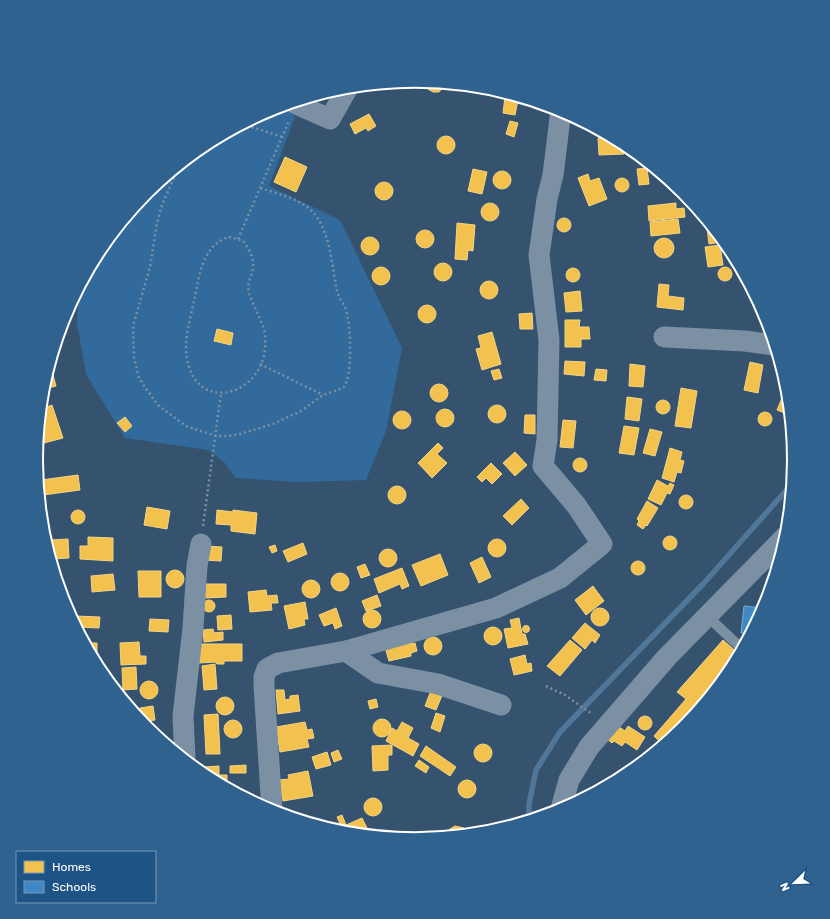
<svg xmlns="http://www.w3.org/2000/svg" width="830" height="919" viewBox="0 0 830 919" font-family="Rubik,sans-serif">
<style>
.green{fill:#326a9b}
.homes{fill:#f2c14e;stroke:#f6d483}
.schools{fill:#3f88c5;stroke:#79acd6}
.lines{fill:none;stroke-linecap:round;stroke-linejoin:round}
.stream{stroke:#507699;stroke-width:5.5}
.path{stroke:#7c90a4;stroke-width:2.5;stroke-dasharray:2 3;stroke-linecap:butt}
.lane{stroke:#7c90a4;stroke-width:10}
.street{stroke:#7c90a4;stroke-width:21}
.rim{fill:none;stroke:#fff;stroke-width:2}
</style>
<rect width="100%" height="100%" fill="#35536e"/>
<polygon class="green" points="288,104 290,112 295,117 269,186 340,220 402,348 386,431 366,480 299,482 236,478 224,462 208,450 125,438 86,374 77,323 79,288 100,249 147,191 205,144 270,109"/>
<g class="homes">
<polygon points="427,82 445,83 445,85 439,92 433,92 428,89"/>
<polygon points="505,97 518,100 515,115 503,113"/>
<polygon points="369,114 376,126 368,131 366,128 355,134 350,124"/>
<polygon points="510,121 518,123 514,137 506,134"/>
<circle cx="446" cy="145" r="9"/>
<polygon points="598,138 614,138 624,144 624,154 599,155"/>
<polygon points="629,147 636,153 629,153"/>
<polygon points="285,157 307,167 296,192 274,182"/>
<polygon points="647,168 649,184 639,185 637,169"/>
<polygon points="473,169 487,172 482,194 468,191"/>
<circle cx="502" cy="180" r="9"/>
<polygon points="588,174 590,181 599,178 607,199 589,206 578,178"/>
<circle cx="622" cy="185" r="7"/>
<circle cx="384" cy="191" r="9"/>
<circle cx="490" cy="212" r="9"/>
<polygon points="676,203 676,209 684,208 685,217 649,221 648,206"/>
<circle cx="564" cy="225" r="7"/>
<polygon points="678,219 680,233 651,236 650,222"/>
<polygon points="706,220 720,237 721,242 709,244"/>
<polygon points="457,223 475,225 473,251 468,250 467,260 455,259"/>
<circle cx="425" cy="239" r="9"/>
<circle cx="370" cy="246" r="9"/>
<circle cx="664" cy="248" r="10"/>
<polygon points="720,245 723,265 708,267 705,247"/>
<circle cx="443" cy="272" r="9"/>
<circle cx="725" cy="274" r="7"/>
<circle cx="381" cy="276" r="9"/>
<circle cx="573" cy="275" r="7"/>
<circle cx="489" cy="290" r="9"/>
<polygon points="659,284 669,285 668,296 684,298 683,310 657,307"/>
<polygon points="580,291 582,311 566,312 564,293"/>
<circle cx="427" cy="314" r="9"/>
<polygon points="532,313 533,329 520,329 519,314"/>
<polygon points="565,320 580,320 579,327 589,327 590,339 581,339 581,347 565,347"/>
<polygon points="217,329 233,333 231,345 214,341"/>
<polygon points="492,332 501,364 482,370 476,349 481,348 478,336"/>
<polygon points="565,361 585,362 584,376 564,374"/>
<polygon points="750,362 763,365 758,393 744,390"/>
<polygon points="50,364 56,386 45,389 48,400 42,401 43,385"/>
<polygon points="630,364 645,366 643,387 629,386"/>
<polygon points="499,369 502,378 494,380 491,371"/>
<polygon points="596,369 607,370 606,381 594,380"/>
<circle cx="439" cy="393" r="9"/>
<polygon points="681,388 697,391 691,428 675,426"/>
<polygon points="627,397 642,399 639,421 625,419"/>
<polygon points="782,398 788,400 789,415 777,410"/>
<circle cx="663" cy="407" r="7"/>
<polygon points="52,405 63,438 44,443 39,428 41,409"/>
<circle cx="497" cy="414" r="9"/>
<circle cx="445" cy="418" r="9"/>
<circle cx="402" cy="420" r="9"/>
<circle cx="765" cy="419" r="7"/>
<polygon points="525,415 535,415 535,434 524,433"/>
<polygon points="125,417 132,426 125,432 117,423"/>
<polygon points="563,420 576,421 573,448 560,447"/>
<polygon points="624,426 639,428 634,455 619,453"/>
<polygon points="650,429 662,432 655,456 643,453"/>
<polygon points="438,443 443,448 437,454 447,463 432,478 418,463"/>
<polygon points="670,448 682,452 680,460 684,461 681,473 677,472 674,482 662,478"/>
<polygon points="515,452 527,465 515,476 503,463"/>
<circle cx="580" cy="465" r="7"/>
<polygon points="491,463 502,474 492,484 486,478 482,482 477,477"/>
<polygon points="78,475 80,490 43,495 41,480"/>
<polygon points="657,480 668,486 670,483 674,485 670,494 667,493 661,505 648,499"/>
<circle cx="397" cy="495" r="9"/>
<circle cx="686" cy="502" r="7"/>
<polygon points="521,499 529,508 512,525 503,516"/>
<polygon points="647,501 658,508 647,526 646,525 643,529 637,525 639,521 637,519"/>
<polygon points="147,507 170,511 167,529 144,525"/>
<polygon points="217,510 233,512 233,510 257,513 255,534 231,531 231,525 216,524"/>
<circle cx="78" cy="517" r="7"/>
<circle cx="670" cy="543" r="7"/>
<polygon points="88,537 113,538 113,561 80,559 80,546 88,546"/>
<circle cx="497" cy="548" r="9"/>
<polygon points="68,539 69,558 52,559 51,540"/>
<polygon points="303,543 307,554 288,562 283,551"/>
<polygon points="275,545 277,551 272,553 269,547"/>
<polygon points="205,546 222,547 221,561 203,560"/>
<circle cx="388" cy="558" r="9"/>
<polygon points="440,554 448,575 421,586 412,565"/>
<polygon points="482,557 491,577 479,583 470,563"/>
<circle cx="638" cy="568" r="7"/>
<polygon points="365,564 370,575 361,578 357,567"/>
<polygon points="402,568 409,586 402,589 400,584 379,593 374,579"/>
<circle cx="175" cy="579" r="9"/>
<polygon points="138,571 161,571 161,597 139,597"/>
<circle cx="340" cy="582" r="9"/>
<polygon points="113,574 115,590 92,592 91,576"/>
<circle cx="311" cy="589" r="9"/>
<polygon points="203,584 226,584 226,597 204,598"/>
<polygon points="593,586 604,601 586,615 575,600"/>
<polygon points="266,590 267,596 277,595 278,603 271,603 272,610 250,612 248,592"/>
<polygon points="377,595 381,606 366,611 362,601"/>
<circle cx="209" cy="606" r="6"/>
<polygon points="305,602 308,619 304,619 305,625 289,629 284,606"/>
<polygon points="336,608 342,626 335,629 333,623 324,626 319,615"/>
<circle cx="600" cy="617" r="9"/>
<circle cx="372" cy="619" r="9"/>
<polygon points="231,615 232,629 218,630 217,616"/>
<polygon points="76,616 100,617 99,628 77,627"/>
<polygon points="519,618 522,634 525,634 528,644 508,648 504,629 512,628 510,620"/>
<polygon points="150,619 169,620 168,632 149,631"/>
<polygon points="585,623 600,635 595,643 592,640 585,649 572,638"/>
<circle cx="526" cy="629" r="3.5"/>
<circle cx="493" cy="636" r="9"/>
<polygon points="213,629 214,633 223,632 223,640 204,642 203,630"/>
<circle cx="433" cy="646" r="9"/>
<polygon points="570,640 582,650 560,676 547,666"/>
<polygon points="723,640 739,654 730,670 683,728 662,744 654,736 686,699 677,692"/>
<polygon points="139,642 140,656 146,656 146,664 121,665 120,643"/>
<polygon points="408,642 408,644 415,643 417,651 411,653 411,656 389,661 385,647"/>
<polygon points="86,643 97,643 97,652 92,653 92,656"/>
<polygon points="198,644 242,644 242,661 224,661 224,664 217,664 215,662 199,663"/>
<polygon points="525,655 527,664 531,663 532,671 514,675 510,659"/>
<polygon points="215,664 217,689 204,690 202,666"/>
<polygon points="136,667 137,689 123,690 122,668"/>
<circle cx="149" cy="690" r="9"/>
<polygon points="432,688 443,693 436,710 425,706"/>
<polygon points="276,690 284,690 285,700 290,699 290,696 298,695 300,711 278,714"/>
<circle cx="225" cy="706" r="9"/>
<polygon points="376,699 378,707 370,709 368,701"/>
<polygon points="153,706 155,720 143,722 140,708"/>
<polygon points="436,713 445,716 440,732 431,728"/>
<polygon points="218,714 220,754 206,754 204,715"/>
<circle cx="645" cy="723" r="7"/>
<circle cx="382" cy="728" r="9"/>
<circle cx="233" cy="729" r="9"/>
<polygon points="305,722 307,730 312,729 314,738 307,739 309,747 280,752 276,727"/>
<polygon points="402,722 413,728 408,738 419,744 413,756 386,741 392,728 397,731"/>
<polygon points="616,725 625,731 628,726 645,737 637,750 625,742 622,746 614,741 612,743 607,739"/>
<circle cx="483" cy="753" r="9"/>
<polygon points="392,745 392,755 388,755 388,770 373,771 372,746"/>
<polygon points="426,746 456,767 450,776 420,756"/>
<polygon points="338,750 342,759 334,762 331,753"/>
<polygon points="327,752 331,765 316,769 312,757"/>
<polygon points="419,760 429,767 426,773 415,766"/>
<polygon points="246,765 246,773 230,773 230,766"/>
<polygon points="219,766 219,775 227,775 227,787 205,775 205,767"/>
<polygon points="308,771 313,796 283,801 279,780 289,779 288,775"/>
<circle cx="467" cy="789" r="9"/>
<circle cx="373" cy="807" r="9"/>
<polygon points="342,815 346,825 362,818 367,828 364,830 366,834 338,830 337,828 341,826 337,817"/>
<polygon points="455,826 464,828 466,833 448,835 450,829"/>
</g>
<polygon class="schools" points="744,606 763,608 749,634 741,633"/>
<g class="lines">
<polyline class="stream" points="529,819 529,804 536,770 560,732 704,583 791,485"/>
<g class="path">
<polyline points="242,124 283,137"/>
<path d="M180,164L162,205L157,223L150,267L133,326L134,358L139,378L147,390L158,405L186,426L216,436H228L240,434L273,424L301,411L323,395L343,388C353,378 351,324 346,310C344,303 338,298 337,291C332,267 331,238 317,217C305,200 279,194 260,188"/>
<path d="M229,237L243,241C248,248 254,257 253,266C253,275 246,283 249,293C253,307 263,320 265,335C272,398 187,420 186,347C186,331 192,312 195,296C200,273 203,245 229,237Z"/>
<polyline points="238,239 289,121"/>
<polyline points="260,364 323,395"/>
<polyline points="203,526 221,393"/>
<polyline points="546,686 565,695 592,714"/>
</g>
<polyline class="lane" points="707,616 737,644 744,645"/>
<g class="street">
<polyline points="296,104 330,119 348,87"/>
<polyline points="664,337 745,341 774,345"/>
<polyline points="346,651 378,673 438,684 501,705"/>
<polyline points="185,759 183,716 193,628 197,566 201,544"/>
<polyline points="561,809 569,780 589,747 667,657 786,536"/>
<polyline points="272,810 264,686 264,677 267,669 278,663 346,651 496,608 560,578 602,544 576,505 543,466 547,440 549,340 539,255 547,199 553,175 561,110"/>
</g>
</g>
<path d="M0 0H830V919H0ZM43 460a372 372 0 1 1 744 0a372 372 0 1 1-744 0Z" fill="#30628f" fill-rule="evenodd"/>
<path class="rim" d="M43 460a372 372 0 1 1 744 0a372 372 0 1 1-744 0Z"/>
<rect x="16" y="851" width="140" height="52" fill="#1e5485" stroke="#7898b6"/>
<rect x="24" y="861" width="20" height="12" fill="#f2c14e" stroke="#7898b6"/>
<text x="52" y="871" font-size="12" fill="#ffffff">Homes</text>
<rect x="24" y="881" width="20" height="12" fill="#3f88c5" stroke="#7898b6"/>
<text x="52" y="891" font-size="12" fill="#ffffff">Schools</text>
<g transform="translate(794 883) rotate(247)" stroke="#1e5485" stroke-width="3" paint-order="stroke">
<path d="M0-3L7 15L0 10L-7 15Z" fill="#ffffff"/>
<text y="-6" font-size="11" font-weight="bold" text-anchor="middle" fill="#ffffff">N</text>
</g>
</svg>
